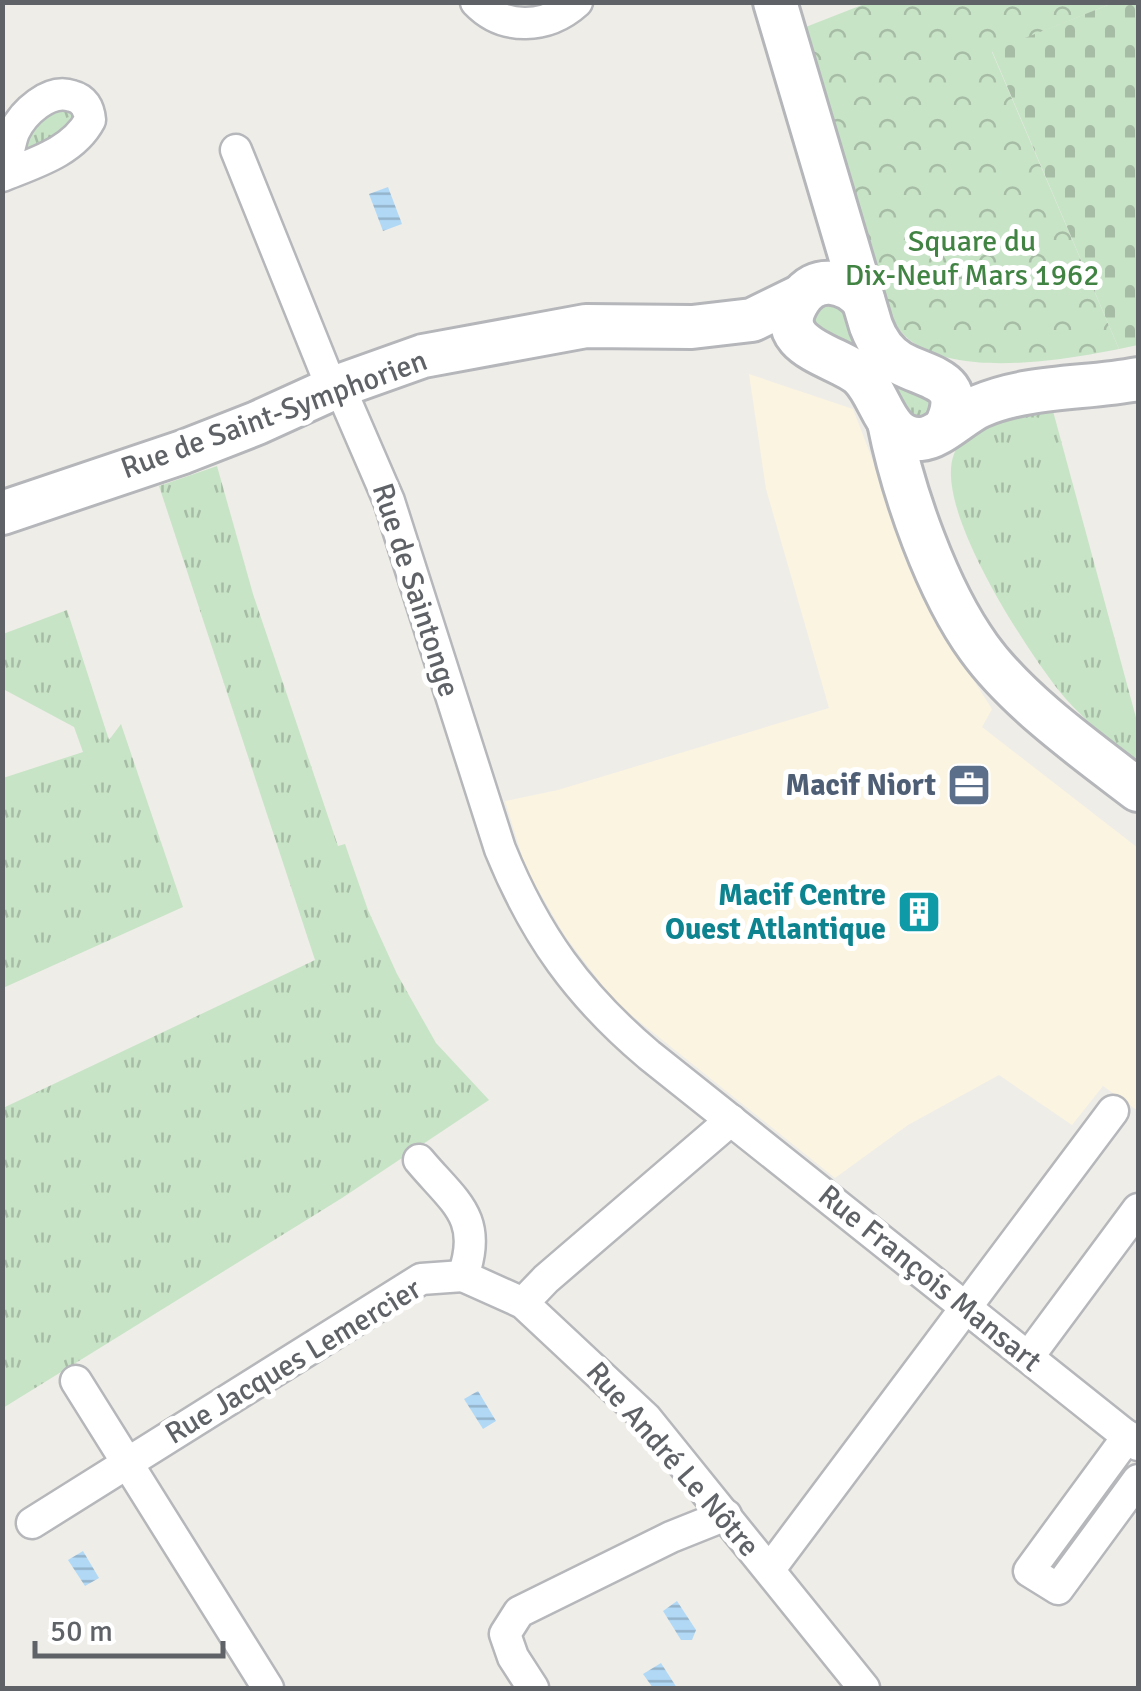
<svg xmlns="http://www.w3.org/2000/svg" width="1141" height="1691" viewBox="0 0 1141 1691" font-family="Signika,sans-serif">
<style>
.commercial{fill:#fbf4e1}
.grass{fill:url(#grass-tufts)}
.forest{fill:url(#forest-crowns)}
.cemetery{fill:url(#cemetery-stones)}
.water{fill:url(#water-rules)}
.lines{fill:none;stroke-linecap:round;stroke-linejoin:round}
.street-casing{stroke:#b5b7ba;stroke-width:35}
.secondary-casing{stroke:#b4b6ba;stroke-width:48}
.street{stroke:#fff;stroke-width:30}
.secondary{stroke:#fff;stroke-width:42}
.labels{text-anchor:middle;stroke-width:10;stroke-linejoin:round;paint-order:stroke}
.park-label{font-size:30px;fill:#418343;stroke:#fff}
.street-label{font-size:30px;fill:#5f6266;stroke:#fff}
.service-label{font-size:30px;font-weight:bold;fill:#4e5e75;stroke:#fff;text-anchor:end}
.culture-label{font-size:30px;font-weight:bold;fill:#0d838f;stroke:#fff;text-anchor:end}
</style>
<defs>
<pattern id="grass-tufts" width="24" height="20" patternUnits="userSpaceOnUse" patternTransform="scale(2.5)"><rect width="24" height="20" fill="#c8e4c7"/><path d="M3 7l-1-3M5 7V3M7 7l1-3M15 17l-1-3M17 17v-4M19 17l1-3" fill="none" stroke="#a6bca5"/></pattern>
<pattern id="forest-crowns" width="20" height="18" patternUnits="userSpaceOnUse" patternTransform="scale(2.5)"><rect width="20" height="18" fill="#c8e4c7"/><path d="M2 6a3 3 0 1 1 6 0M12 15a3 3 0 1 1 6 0" fill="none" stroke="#a6bca5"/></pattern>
<pattern id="cemetery-stones" width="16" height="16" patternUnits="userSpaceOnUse" patternTransform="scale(2.5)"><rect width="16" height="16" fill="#c8e4c7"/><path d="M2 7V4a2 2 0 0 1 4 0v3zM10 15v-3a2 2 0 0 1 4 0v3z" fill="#a6bca5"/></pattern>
<pattern id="water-rules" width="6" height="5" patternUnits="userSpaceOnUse" patternTransform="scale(2.5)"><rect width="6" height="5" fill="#b1d9f6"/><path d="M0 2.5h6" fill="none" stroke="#93b3cb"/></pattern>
</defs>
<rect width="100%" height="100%" fill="#efede8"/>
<polygon class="commercial" points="749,374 853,409 907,550 949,642 992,709 982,727 1138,848 1138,1111 1103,1086 1072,1125 999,1075 908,1125 835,1178 615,1002 565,936 526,869 505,801 558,790 829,708 766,489"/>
<g class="grass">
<polygon points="58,102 81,118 35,151 26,148 22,133"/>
<polygon points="830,297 925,391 937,408 921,424 816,332 811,308"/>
<path d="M1053,411L1138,725V766C1111,741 1079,717 1056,687C1023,644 933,507 954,454C968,417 1020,413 1053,411Z"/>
<polygon points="217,466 253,594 338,846 345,844 368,910 397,974 436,1043 489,1100 342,1198 3,1408 3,1108 315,960 159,486"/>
<polygon points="67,610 109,740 121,724 183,907 3,988 3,778 83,752 74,727 3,689 3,634"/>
</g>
<path class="forest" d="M867,3H1113L992,52L1119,349C1064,360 950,380 905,336C894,325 888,310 880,296L798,30Z"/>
<polygon class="cemetery" points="1113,3 1138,3 1138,345 1119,349 992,51"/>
<g class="water">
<polygon points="388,187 402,224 383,231 369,194"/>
<polygon points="478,1391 496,1421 483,1429 464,1399"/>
<polygon points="83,1551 99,1578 85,1586 68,1560"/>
<polygon points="677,1601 696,1630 692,1640 681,1640 663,1611"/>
<polygon points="661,1663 677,1688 653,1688 643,1674"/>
</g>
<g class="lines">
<defs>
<g id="street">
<path d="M476,2C504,31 547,29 577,2"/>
<path d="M236,150L327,376L344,397L389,501L500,849C535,935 578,995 649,1055L1138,1445"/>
<path d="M2,171C9,158 9,145 14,132C23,113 49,88 72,96C84,99 89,108 90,120C73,152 34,163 2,176"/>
<path d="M419,1160C454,1202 484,1217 463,1276L523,1303L646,1418L864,1688"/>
<polyline points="523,1303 546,1279 731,1120"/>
<polyline points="1029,1356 1138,1209"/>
<polyline points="76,1381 268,1688"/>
<polyline points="1128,1436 1029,1571 1058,1589 1138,1480"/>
<polyline points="32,1523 421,1279 463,1276"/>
<polyline points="770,1569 1113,1111"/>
<polyline points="533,1688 513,1657 505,1634 519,1612 671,1537 726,1515"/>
</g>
<g id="secondary">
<path d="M775,2L871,326C877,342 885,354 900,363C929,379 968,379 946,426"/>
<path d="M863,300C845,280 815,274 799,300C769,347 840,356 861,376C882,396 885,441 921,439C939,438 962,414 980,406C1029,385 1087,389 1138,379"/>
<path d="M889,422C903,493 937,590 979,648C1017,701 1087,751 1138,790"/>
<polyline points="2,513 183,452 257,423 336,387 423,356 586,326 692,327 752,320 801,296"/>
</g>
</defs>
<use href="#street" class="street-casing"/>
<use href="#secondary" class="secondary-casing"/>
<use href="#street" class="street"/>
<use href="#secondary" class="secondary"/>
</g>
<defs>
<symbol id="office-square" viewBox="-11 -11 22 22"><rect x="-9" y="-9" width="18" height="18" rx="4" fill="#5c6f8a" stroke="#fff"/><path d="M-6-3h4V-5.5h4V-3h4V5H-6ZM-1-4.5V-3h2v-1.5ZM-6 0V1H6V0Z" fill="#fff"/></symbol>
<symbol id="building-square" viewBox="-11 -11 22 22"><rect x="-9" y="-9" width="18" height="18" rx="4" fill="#0f9aa8" stroke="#fff"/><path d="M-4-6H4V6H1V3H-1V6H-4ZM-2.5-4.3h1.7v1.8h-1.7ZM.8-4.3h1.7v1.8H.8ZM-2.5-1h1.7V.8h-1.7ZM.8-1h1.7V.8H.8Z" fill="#fff"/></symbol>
</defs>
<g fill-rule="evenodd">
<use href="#office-square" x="944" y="760" width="50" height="50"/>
<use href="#building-square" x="894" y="887" width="50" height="50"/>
</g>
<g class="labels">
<g class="park-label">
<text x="972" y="251">Square du<tspan x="972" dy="34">Dix-Neuf Mars 1962</tspan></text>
</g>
<g class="street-label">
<text transform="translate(274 414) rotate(-20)" y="10">Rue de Saint-Symphorien</text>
<text transform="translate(416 590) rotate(72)" y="10">Rue de Saintonge</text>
<text transform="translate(930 1278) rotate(39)" y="10">Rue François Mansart</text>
<text transform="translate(293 1361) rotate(-31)" y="10">Rue Jacques Lemercier</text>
<text transform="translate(673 1459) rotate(49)" y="10">Rue André Le Nôtre</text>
</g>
<g class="service-label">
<text x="936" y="795">Macif Niort</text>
</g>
<g class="culture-label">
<text x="886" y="905">Macif Centre<tspan x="886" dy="34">Ouest Atlantique</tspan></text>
</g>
</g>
<rect width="1141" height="1691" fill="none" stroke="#5f6266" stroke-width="10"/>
<path d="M35 1641v15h188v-15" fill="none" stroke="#5f6266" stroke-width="5"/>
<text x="50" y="1641" font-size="30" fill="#5f6266" stroke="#ffffff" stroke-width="8" paint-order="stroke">50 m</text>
</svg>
